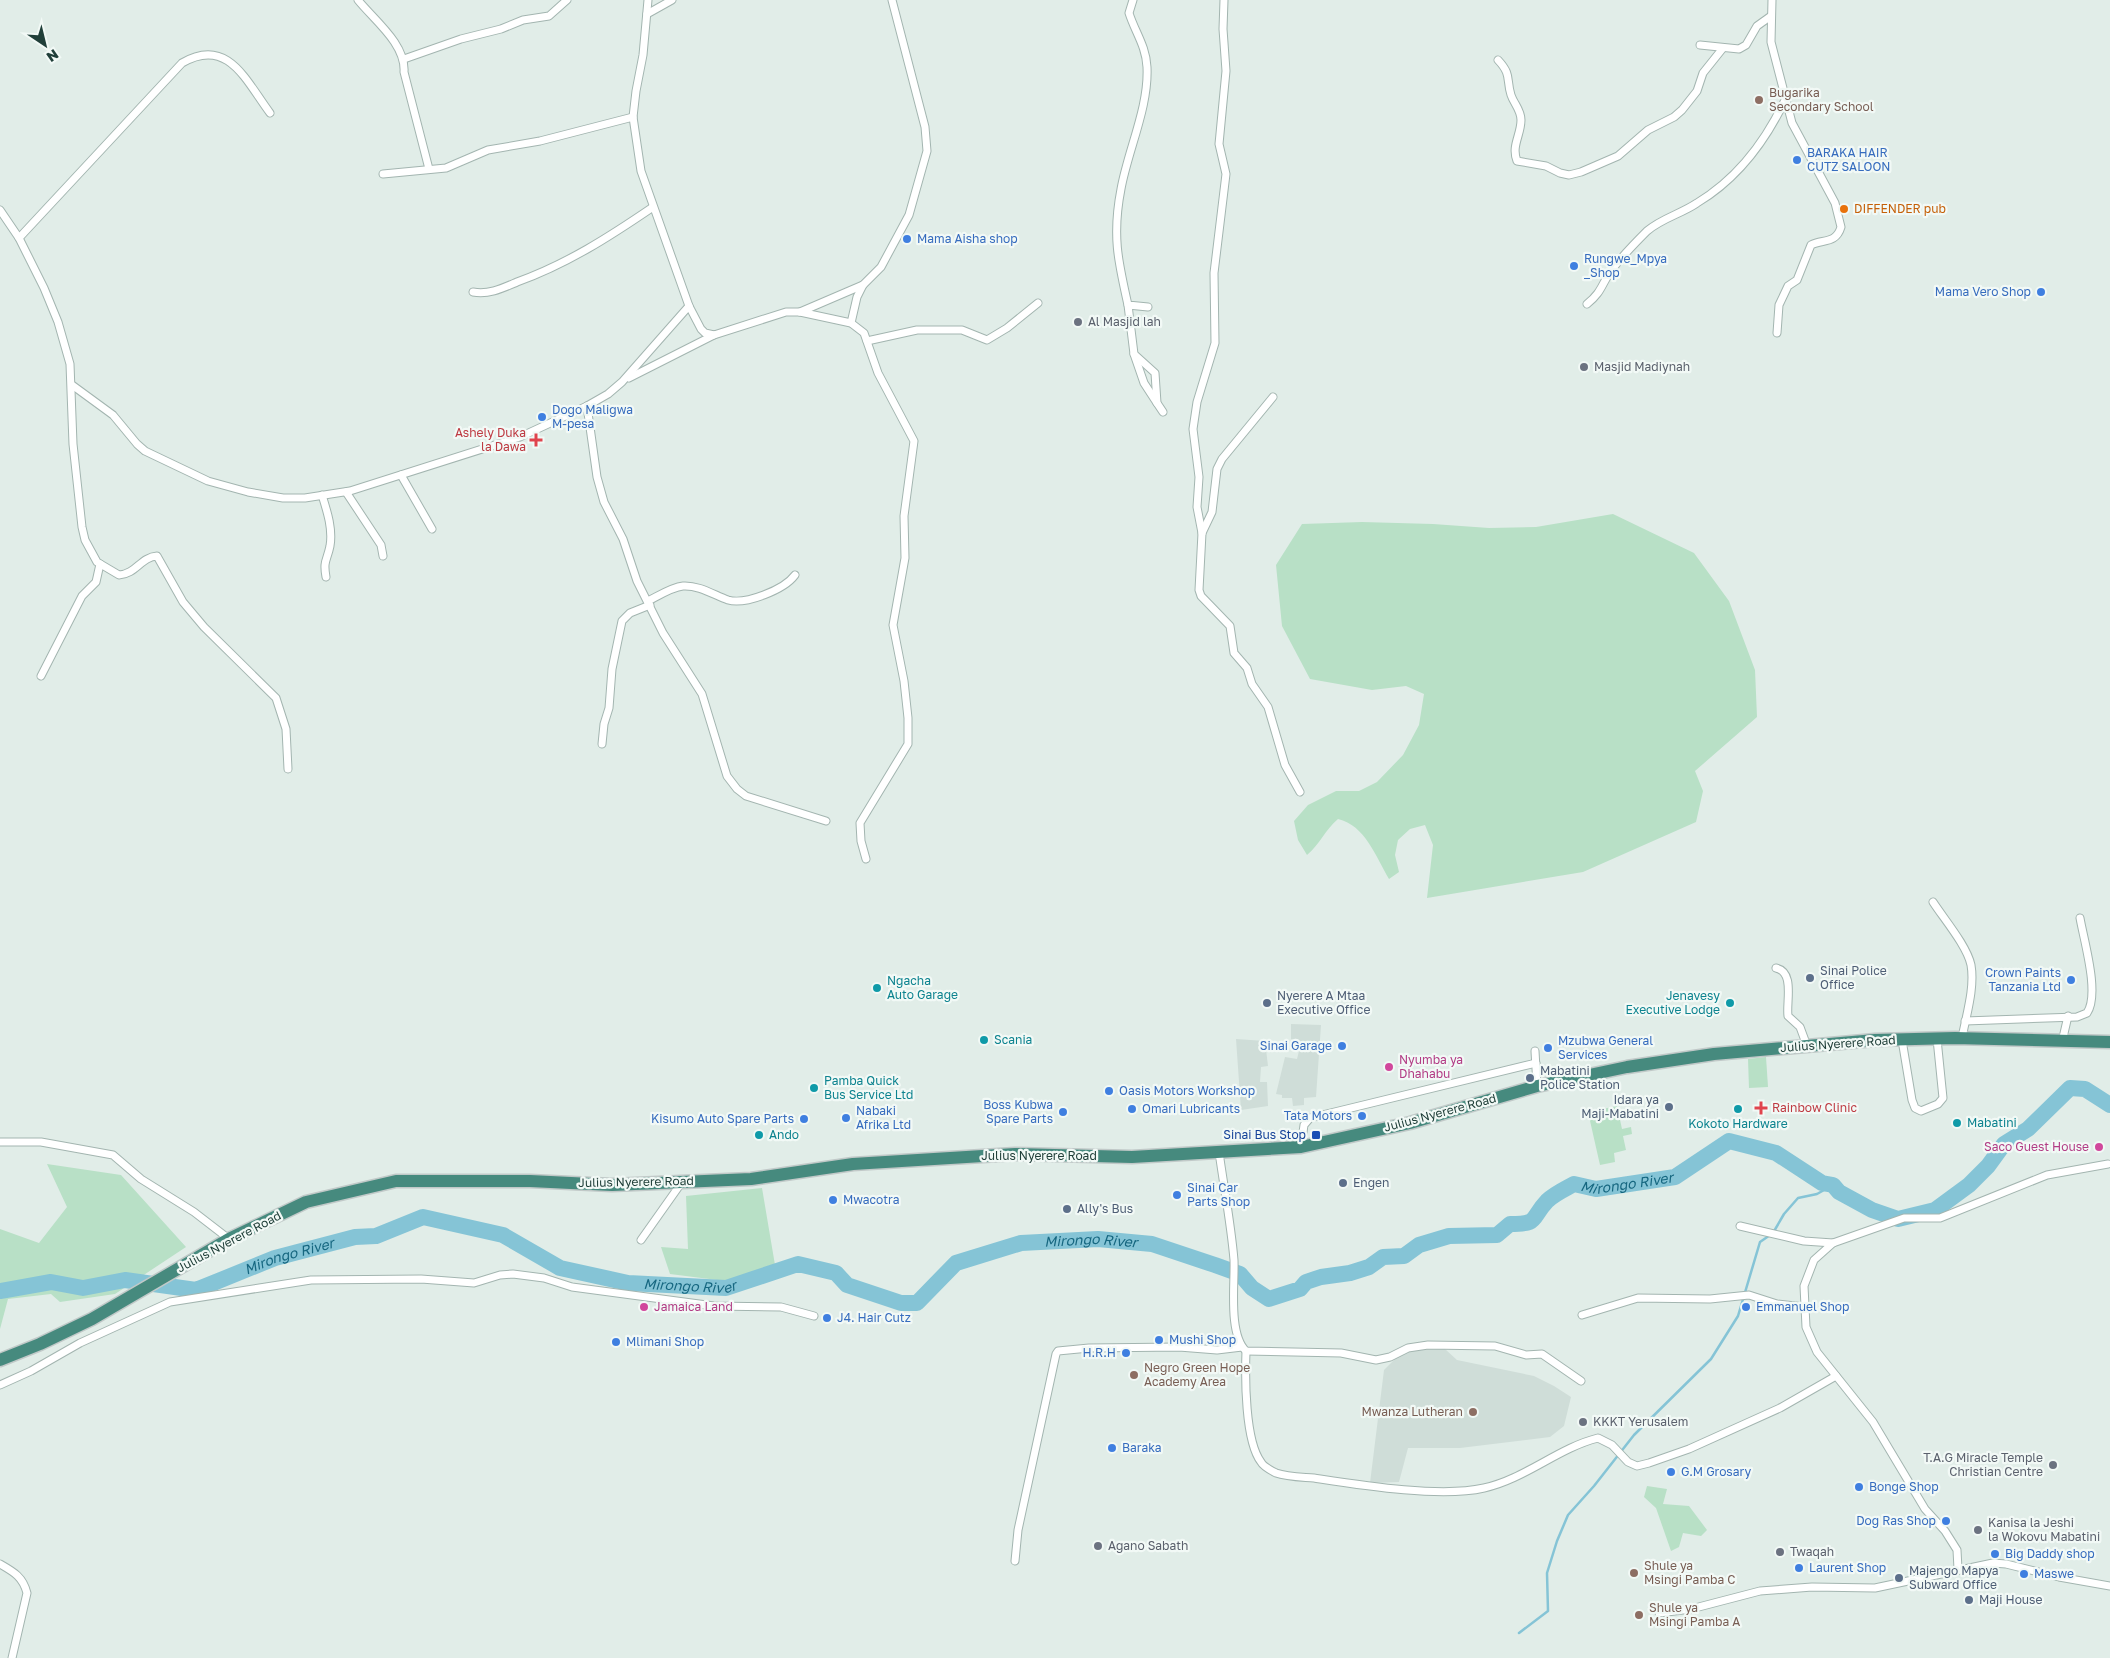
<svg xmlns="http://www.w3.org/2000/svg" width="2110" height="1658" viewBox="0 0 2110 1658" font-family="'Golos Text',sans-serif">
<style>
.built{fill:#cfddd8}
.green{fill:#b8e0c6}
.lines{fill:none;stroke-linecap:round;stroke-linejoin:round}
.stream{stroke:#85c4d6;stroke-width:2.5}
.river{stroke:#85c4d6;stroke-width:16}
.minor-casing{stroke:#a3b5b0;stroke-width:9}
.trunk-casing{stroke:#c1c9c8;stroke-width:15}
.minor{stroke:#fff;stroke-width:7}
.trunk{stroke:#468a7e;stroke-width:12}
.education-dot{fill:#8d6e63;stroke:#f2f9f6;stroke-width:2}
.shop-dot{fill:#3f7fe0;stroke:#f2f9f6;stroke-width:2}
.food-dot{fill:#e8710a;stroke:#f2f9f6;stroke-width:2}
.worship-dot{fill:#6b7280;stroke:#f2f9f6;stroke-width:2}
.health-dot{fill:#e0444e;stroke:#f2f9f6;stroke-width:2}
.service-dot{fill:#5c6f8a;stroke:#f2f9f6;stroke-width:2}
.culture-dot{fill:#0f9aa8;stroke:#f2f9f6;stroke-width:2}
.hotel-dot{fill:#d1479c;stroke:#f2f9f6;stroke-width:2}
.transit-dot{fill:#1a4fb4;stroke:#f2f9f6;stroke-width:2}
.labels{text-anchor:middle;stroke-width:4.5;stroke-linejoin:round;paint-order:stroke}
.education-label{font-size:12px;fill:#785e54;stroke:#f2f9f6;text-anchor:start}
.shop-label{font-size:12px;fill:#366cbe;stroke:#f2f9f6;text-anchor:start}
.food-label{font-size:12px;fill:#c56008;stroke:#f2f9f6;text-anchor:start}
.worship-label{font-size:12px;fill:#5b616d;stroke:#f2f9f6;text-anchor:start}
.health-label{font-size:12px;fill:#be3a42;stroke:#f2f9f6;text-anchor:end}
.service-label{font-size:12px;fill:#4e5e75;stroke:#f2f9f6;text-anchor:start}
.culture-label{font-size:12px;fill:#0d838f;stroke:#f2f9f6;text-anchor:start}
.street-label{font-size:12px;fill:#203f39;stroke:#f2f9f6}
.hotel-label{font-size:12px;fill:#b23c85;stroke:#f2f9f6;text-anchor:start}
.transit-label{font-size:12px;fill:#164399;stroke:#f2f9f6;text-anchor:end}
.water-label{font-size:14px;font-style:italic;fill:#166780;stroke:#f2f9f6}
</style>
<rect width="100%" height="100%" fill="#e1ede8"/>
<g class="built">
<polygon points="1291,1024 1321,1025 1316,1097 1304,1098 1304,1105 1293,1106 1292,1098 1282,1098 1282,1095 1276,1094 1285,1057 1297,1059 1301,1043 1291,1039"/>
<polygon points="1236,1039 1265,1041 1268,1066 1261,1067 1260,1082 1267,1082 1268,1106 1241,1110"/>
<polygon points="1445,1349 1457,1360 1534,1376 1554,1386 1571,1397 1564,1426 1550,1437 1460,1448 1408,1448 1399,1482 1370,1483 1384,1370 1404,1350"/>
</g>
<g class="green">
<path d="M1613,514L1694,553L1729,601L1755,670L1757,717L1695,771L1703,791L1696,822L1583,872L1427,898L1433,845L1425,825L1410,829L1398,840L1395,855L1399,872L1389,879C1376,857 1365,825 1338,819C1325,830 1320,844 1307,855L1298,840L1294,821L1308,805L1336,791H1359L1377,782L1403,755L1419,725L1424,694L1406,686L1372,690L1310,679L1282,626L1276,565L1302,524L1362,522L1433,524L1489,528L1536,527Z"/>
<polygon points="1766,1057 1768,1087 1749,1088 1748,1059"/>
<polygon points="1617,1106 1622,1129 1631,1127 1632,1134 1623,1136 1626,1150 1614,1153 1615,1162 1600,1165 1588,1112"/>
<polygon points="47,1164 121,1175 186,1247 115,1294 60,1302 51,1294 8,1299 0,1329 0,1229 39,1243 67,1207"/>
<polygon points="762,1188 775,1265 725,1281 670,1274 661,1247 688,1249 686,1196"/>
<polygon points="1647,1486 1667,1489 1663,1504 1689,1506 1707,1530 1701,1536 1683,1533 1679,1547 1671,1551 1656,1508 1644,1497"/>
</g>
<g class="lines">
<polyline class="stream" points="1519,1633 1548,1611 1547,1573 1557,1541 1568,1515 1594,1486 1634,1435 1711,1359 1738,1316 1760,1242 1773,1233 1784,1214 1798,1198 1817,1194 1833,1185"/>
<path class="river" id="s1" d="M0,1291L51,1282L83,1288L125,1280L196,1290L275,1258L355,1237L376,1236L423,1217L503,1235L560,1268L628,1283L726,1288L798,1264L836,1273L847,1285L901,1303H917L956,1263L1021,1243L1098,1239L1152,1244L1215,1265L1240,1274L1252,1288L1269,1299L1300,1289L1306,1282L1321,1277L1350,1273L1369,1267L1383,1257L1404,1256L1419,1245L1449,1236L1497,1235L1510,1224C1540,1224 1530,1219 1547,1201C1554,1194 1565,1189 1574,1184L1596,1189L1675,1177L1729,1141L1776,1153L1822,1183L1833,1185L1839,1192L1872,1210L1898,1219L1935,1210L1969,1185L1988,1166L2004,1144L2028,1129L2070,1088L2085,1089L2110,1105"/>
<defs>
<g id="minor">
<path d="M358,0C374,20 406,44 404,72L429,169"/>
<polyline points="648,0 643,55 636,91 633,117 641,171 689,306 701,329 705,333 714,335 786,312 800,312 851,323 864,333 878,373 914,441 904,516 905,558 893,625 904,681 908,718 908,744 860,823 861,841 866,859"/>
<path d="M1133,0L1129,13C1135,32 1146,46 1147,67C1149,107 1128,150 1121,189C1112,235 1118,261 1128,305L1148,307"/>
<path d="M1772,0L1771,42L1792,123L1835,203L1841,227C1836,244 1823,239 1811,245L1797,280L1788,286L1779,305L1777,333"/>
<polyline points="647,14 672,0"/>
<polyline points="1700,45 1739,49 1746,45 1757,26 1771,16"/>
<polyline points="404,59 461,39 501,29 523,20 549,16 567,0"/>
<path d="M1498,60C1512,75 1506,79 1511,95C1514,104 1521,110 1521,120C1521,135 1511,146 1517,161L1546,166L1560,173L1569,175L1581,172L1618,156L1648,130L1674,117L1682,110L1697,91L1703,73L1723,48"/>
<polyline points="383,174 446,168 488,150 540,141 633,117"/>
<path d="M0,210L19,238L44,288L58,322L70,364L73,444L82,527L85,540L97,562L119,575C136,574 141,557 157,556L183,602L204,627L276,698L286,729L288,769"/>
<path d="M19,238L182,63C228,36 246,81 270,113"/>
<path d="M473,292C489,295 503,288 517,282C567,264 609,237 653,207"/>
<path d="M1587,304C1602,292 1601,285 1611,271C1621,257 1635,243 1647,231C1662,218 1681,214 1697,203C1737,179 1766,140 1785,100"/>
<polyline points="1128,305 1134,354 1155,373 1157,403 1163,412"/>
<polyline points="800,312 863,285"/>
<polyline points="851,323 857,297 863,285 881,267 909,215 927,151 925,127 892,0"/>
<polyline points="867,341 917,330 962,330 987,340 1007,328 1038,303"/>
<polyline points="1134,354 1144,383 1157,403"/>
<polyline points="629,378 714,335"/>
<polyline points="72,385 113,415 137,444 145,451 208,481 248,492 283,498 305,498 350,491 520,437 587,406 608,394 622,382 689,306"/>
<polyline points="1273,397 1222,459 1217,469 1212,512 1202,533 1199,590 1201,596 1230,626 1234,653 1247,668 1252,684 1268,707 1285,765 1300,792"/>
<polyline points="587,406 597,477 604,502 623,539 637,581 663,633 702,694 727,776 737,789 746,796 826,821"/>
<polyline points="401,475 432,529"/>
<polyline points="346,492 381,545 383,556"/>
<path d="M322,495C327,511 333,529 330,546C327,561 323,560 326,577"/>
<polyline points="1202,533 1197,507 1199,477 1193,429 1197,402 1215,343 1214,273 1226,174 1219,144 1226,71 1223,29 1224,0"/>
<path d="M648,601C658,596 672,587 683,586C699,585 714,595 728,600C745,605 784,590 795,575"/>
<polyline points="41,676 82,596 96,582 100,564"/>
<polyline points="602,744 604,724 609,708 612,669 622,621 630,613 650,605"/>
<path d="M1933,902C1944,919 1967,946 1971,965C1975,988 1966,1016 1962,1038"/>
<path d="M1776,968C1795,972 1786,1002 1788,1016L1800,1027L1807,1046"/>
<path d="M1965,1021L2077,1017L2087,1013C2100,994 2084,941 2080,918"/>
<polyline points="1902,1040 1912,1100 1915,1108 1921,1111 1938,1104 1943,1098 1937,1039"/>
<polyline points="2062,1042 2068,1016"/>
<polyline points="1535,1051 1537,1086"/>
<polyline points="0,1142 41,1142 113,1155 141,1179 194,1212 229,1239"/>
<polyline points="1301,1147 1304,1125 1310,1118 1536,1063"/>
<path d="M1219,1152C1224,1188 1231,1224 1234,1260C1235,1283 1228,1334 1246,1351L1341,1353L1376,1360L1390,1357L1408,1348L1428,1345L1495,1346L1526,1355L1542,1354L1581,1381"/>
<polyline points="1740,1226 1804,1241 1833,1243"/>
<polyline points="641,1240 682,1182"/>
<polyline points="1582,1315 1638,1298 1710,1299 1749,1295 1777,1304 1804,1307"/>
<path d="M1246,1351C1245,1378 1245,1441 1261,1462C1263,1466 1272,1471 1276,1473C1287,1477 1302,1477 1314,1478C1360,1485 1440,1498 1484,1488C1525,1479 1558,1448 1598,1438L1612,1445L1628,1462L1637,1466L1649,1463L1689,1449L1780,1408L1836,1376"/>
<polyline points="0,1385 31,1371 80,1343 170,1302 311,1280 421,1279 474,1283 500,1275 513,1274 544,1278 572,1287 714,1306 781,1307 814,1316"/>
<polyline points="1015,1561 1018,1530 1056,1354 1058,1351 1089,1348 1179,1347 1217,1350 1242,1347"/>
<path d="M0,1564C14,1572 23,1577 27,1593L12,1658"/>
<polyline points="1958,1569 1957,1550 1945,1531 1925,1509 1873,1422 1817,1352 1806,1327 1804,1286 1814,1260 1833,1243 1904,1218 1940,1218 2047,1175 2108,1164"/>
<polyline points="1659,1613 1691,1609 1760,1591 1812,1587 1875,1588 1993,1563 2006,1564 2059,1577 2110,1586"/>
</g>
<polyline id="trunk" points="0,1360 40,1344 92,1319 229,1239 306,1202 396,1181 530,1181 612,1185 751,1179 853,1164 1015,1154 1132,1157 1301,1147 1410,1123 1537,1086 1627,1067 1714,1054 1875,1040 1955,1038 2110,1042"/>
</defs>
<use href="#minor" class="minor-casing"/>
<use href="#trunk" class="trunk-casing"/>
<use href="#minor" class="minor"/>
<use href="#trunk" class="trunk"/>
</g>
<g class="education-dot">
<circle cx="1759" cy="100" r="5"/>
<circle cx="1134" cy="1375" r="5"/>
<circle cx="1473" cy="1412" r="5"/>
<circle cx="1634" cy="1573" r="5"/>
<circle cx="1639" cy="1615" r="5"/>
</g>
<g class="shop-dot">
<circle cx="1797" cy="160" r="5"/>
<circle cx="907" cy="239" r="5"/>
<circle cx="1574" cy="266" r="5"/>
<circle cx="2041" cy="292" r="5"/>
<circle cx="542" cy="417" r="5"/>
<circle cx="2071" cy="980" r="5"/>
<circle cx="1342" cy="1046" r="5"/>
<circle cx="1548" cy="1048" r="5"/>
<circle cx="1109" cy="1091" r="5"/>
<circle cx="1132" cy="1109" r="5"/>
<circle cx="1063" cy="1112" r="5"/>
<circle cx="1362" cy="1116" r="5"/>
<circle cx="846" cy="1118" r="5"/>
<circle cx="804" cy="1119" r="5"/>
<circle cx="1177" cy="1195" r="5"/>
<circle cx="833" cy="1200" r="5"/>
<circle cx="1746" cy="1307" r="5"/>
<circle cx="827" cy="1318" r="5"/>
<circle cx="1159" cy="1340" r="5"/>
<circle cx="616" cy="1342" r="5"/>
<circle cx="1126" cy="1353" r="5"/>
<circle cx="1112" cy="1448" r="5"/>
<circle cx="1671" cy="1472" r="5"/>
<circle cx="1859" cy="1487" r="5"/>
<circle cx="1946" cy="1521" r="5"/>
<circle cx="1995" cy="1554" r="5"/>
<circle cx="1799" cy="1568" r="5"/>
<circle cx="2024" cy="1574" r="5"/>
</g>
<circle class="food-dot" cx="1844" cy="209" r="5"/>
<g class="worship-dot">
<circle cx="1078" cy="322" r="5"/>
<circle cx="1584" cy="367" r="5"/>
<circle cx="1583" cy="1422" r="5"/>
<circle cx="2053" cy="1465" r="5"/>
<circle cx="1978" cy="1530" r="5"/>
<circle cx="1098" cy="1546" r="5"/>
<circle cx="1780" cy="1552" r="5"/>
</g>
<g class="health-dot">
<path d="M533.5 432.5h5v5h5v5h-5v5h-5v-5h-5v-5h5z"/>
<path d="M1758.5 1100.5h5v5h5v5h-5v5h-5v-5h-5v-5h5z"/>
</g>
<g class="service-dot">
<circle cx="1810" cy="978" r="5"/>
<circle cx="1267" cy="1003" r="5"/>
<circle cx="1530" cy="1078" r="5"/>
<circle cx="1669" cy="1107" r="5"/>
<circle cx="1343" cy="1183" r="5"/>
<circle cx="1067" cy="1209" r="5"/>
<circle cx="1899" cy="1578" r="5"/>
<circle cx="1969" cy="1600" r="5"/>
</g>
<g class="culture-dot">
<circle cx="877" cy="988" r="5"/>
<circle cx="1730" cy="1003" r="5"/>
<circle cx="984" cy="1040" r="5"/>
<circle cx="814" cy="1088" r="5"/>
<circle cx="1738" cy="1109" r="5"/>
<circle cx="1957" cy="1123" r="5"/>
<circle cx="759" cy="1135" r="5"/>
</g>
<g class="hotel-dot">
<circle cx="1389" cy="1067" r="5"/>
<circle cx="2099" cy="1147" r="5"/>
<circle cx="644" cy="1307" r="5"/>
</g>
<rect class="transit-dot" x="1311" y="1130" width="10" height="10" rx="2.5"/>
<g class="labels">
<g class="education-label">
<text x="1769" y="97">Bugarika<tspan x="1769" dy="14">Secondary School</tspan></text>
<text x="1144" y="1372">Negro Green Hope<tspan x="1144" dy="14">Academy Area</tspan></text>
<text x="1463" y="1416" text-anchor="end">Mwanza Lutheran</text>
<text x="1644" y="1570">Shule ya<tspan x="1644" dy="14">Msingi Pamba C</tspan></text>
<text x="1649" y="1612">Shule ya<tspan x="1649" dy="14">Msingi Pamba A</tspan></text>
</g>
<g class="shop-label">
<text x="1807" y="157">BARAKA HAIR<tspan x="1807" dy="14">CUTZ SALOON</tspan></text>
<text x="917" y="243">Mama Aisha shop</text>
<text x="1584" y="263">Rungwe_Mpya<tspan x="1584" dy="14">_Shop</tspan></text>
<text x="2031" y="296" text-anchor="end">Mama Vero Shop</text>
<text x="552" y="414">Dogo Maligwa<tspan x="552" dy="14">M-pesa</tspan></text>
<text x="2061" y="977" text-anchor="end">Crown Paints<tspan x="2061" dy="14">Tanzania Ltd</tspan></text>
<text x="1558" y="1045">Mzubwa General<tspan x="1558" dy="14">Services</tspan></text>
<text x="1332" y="1050" text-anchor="end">Sinai Garage</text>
<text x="1119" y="1095">Oasis Motors Workshop</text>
<text x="1053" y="1109" text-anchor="end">Boss Kubwa<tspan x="1053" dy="14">Spare Parts</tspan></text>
<text x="1142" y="1113">Omari Lubricants</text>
<text x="856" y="1115">Nabaki<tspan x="856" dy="14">Afrika Ltd</tspan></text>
<text x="1352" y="1120" text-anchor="end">Tata Motors</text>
<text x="794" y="1123" text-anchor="end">Kisumo Auto Spare Parts</text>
<text x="1187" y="1192">Sinai Car<tspan x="1187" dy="14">Parts Shop</tspan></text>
<text x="843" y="1204">Mwacotra</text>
<text x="1756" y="1311">Emmanuel Shop</text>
<text x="837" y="1322">J4. Hair Cutz</text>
<text x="1169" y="1344">Mushi Shop</text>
<text x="626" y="1346">Mlimani Shop</text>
<text x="1116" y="1357" text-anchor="end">H.R.H</text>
<text x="1122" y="1452">Baraka</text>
<text x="1681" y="1476">G.M Grosary</text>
<text x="1869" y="1491">Bonge Shop</text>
<text x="1936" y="1525" text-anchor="end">Dog Ras Shop</text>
<text x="2005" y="1558">Big Daddy shop</text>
<text x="1809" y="1572">Laurent Shop</text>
<text x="2034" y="1578">Maswe</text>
</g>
<g class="food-label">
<text x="1854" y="213">DIFFENDER pub</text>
</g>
<g class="worship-label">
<text x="1088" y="326">Al Masjid lah</text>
<text x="1594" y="371">Masjid Madiynah</text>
<text x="1593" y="1426">KKKT Yerusalem</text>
<text x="2043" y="1462" text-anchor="end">T.A.G Miracle Temple<tspan x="2043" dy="14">Christian Centre</tspan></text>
<text x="1988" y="1527">Kanisa la Jeshi<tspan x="1988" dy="14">la Wokovu Mabatini</tspan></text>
<text x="1108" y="1550">Agano Sabath</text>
<text x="1790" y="1556">Twaqah</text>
</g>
<g class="health-label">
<text x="526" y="437">Ashely Duka<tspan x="526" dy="14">la Dawa</tspan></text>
<text x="1772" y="1112" text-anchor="start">Rainbow Clinic</text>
</g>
<g class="service-label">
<text x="1820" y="975">Sinai Police<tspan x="1820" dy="14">Office</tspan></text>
<text x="1277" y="1000">Nyerere A Mtaa<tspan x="1277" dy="14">Executive Office</tspan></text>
<text x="1540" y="1075">Mabatini<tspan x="1540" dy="14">Police Station</tspan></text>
<text x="1659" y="1104" text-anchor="end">Idara ya<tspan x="1659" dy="14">Maji-Mabatini</tspan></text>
<text x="1353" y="1187">Engen</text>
<text x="1077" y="1213">Ally's Bus</text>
<text x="1909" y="1575">Majengo Mapya<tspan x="1909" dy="14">Subward Office</tspan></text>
<text x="1979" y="1604">Maji House</text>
</g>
<g class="culture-label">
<text x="887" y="985">Ngacha<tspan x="887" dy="14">Auto Garage</tspan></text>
<text x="1720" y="1000" text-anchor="end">Jenavesy<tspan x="1720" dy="14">Executive Lodge</tspan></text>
<text x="994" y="1044">Scania</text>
<text x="824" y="1085">Pamba Quick<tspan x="824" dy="14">Bus Service Ltd</tspan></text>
<text x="1967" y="1127">Mabatini</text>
<text x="1738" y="1128" text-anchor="middle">Kokoto Hardware</text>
<text x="769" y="1139">Ando</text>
</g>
<g class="street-label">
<text transform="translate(1838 1044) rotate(-4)" y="4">Julius Nyerere Road</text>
<text transform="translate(1440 1113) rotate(-15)" y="4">Julius Nyerere Road</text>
<text x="1039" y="1160">Julius Nyerere Road</text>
<text transform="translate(636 1182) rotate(-1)" y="4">Julius Nyerere Road</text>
<text transform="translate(229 1242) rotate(-28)" y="4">Julius Nyerere Road</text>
</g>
<g class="hotel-label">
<text x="1399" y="1064">Nyumba ya<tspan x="1399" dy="14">Dhahabu</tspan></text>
<text x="2089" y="1151" text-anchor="end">Saco Guest House</text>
<text x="654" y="1311">Jamaica Land</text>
</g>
<g class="transit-label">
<text x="1306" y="1139">Sinai Bus Stop</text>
</g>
<g class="water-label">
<text dy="5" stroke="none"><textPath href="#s1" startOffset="1738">Mirongo River</textPath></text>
<text dy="5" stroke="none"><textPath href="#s1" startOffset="1152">Mirongo River</textPath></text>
<text dy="5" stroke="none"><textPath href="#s1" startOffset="298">Mirongo River</textPath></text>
<text dy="5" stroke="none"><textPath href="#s1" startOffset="718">Mirongo River</textPath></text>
</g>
</g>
<g transform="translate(45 45) rotate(145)" stroke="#f2f9f6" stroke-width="4" paint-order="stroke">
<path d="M0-4L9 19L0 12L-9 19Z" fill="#203f39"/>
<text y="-8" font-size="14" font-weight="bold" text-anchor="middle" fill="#203f39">N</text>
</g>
</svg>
